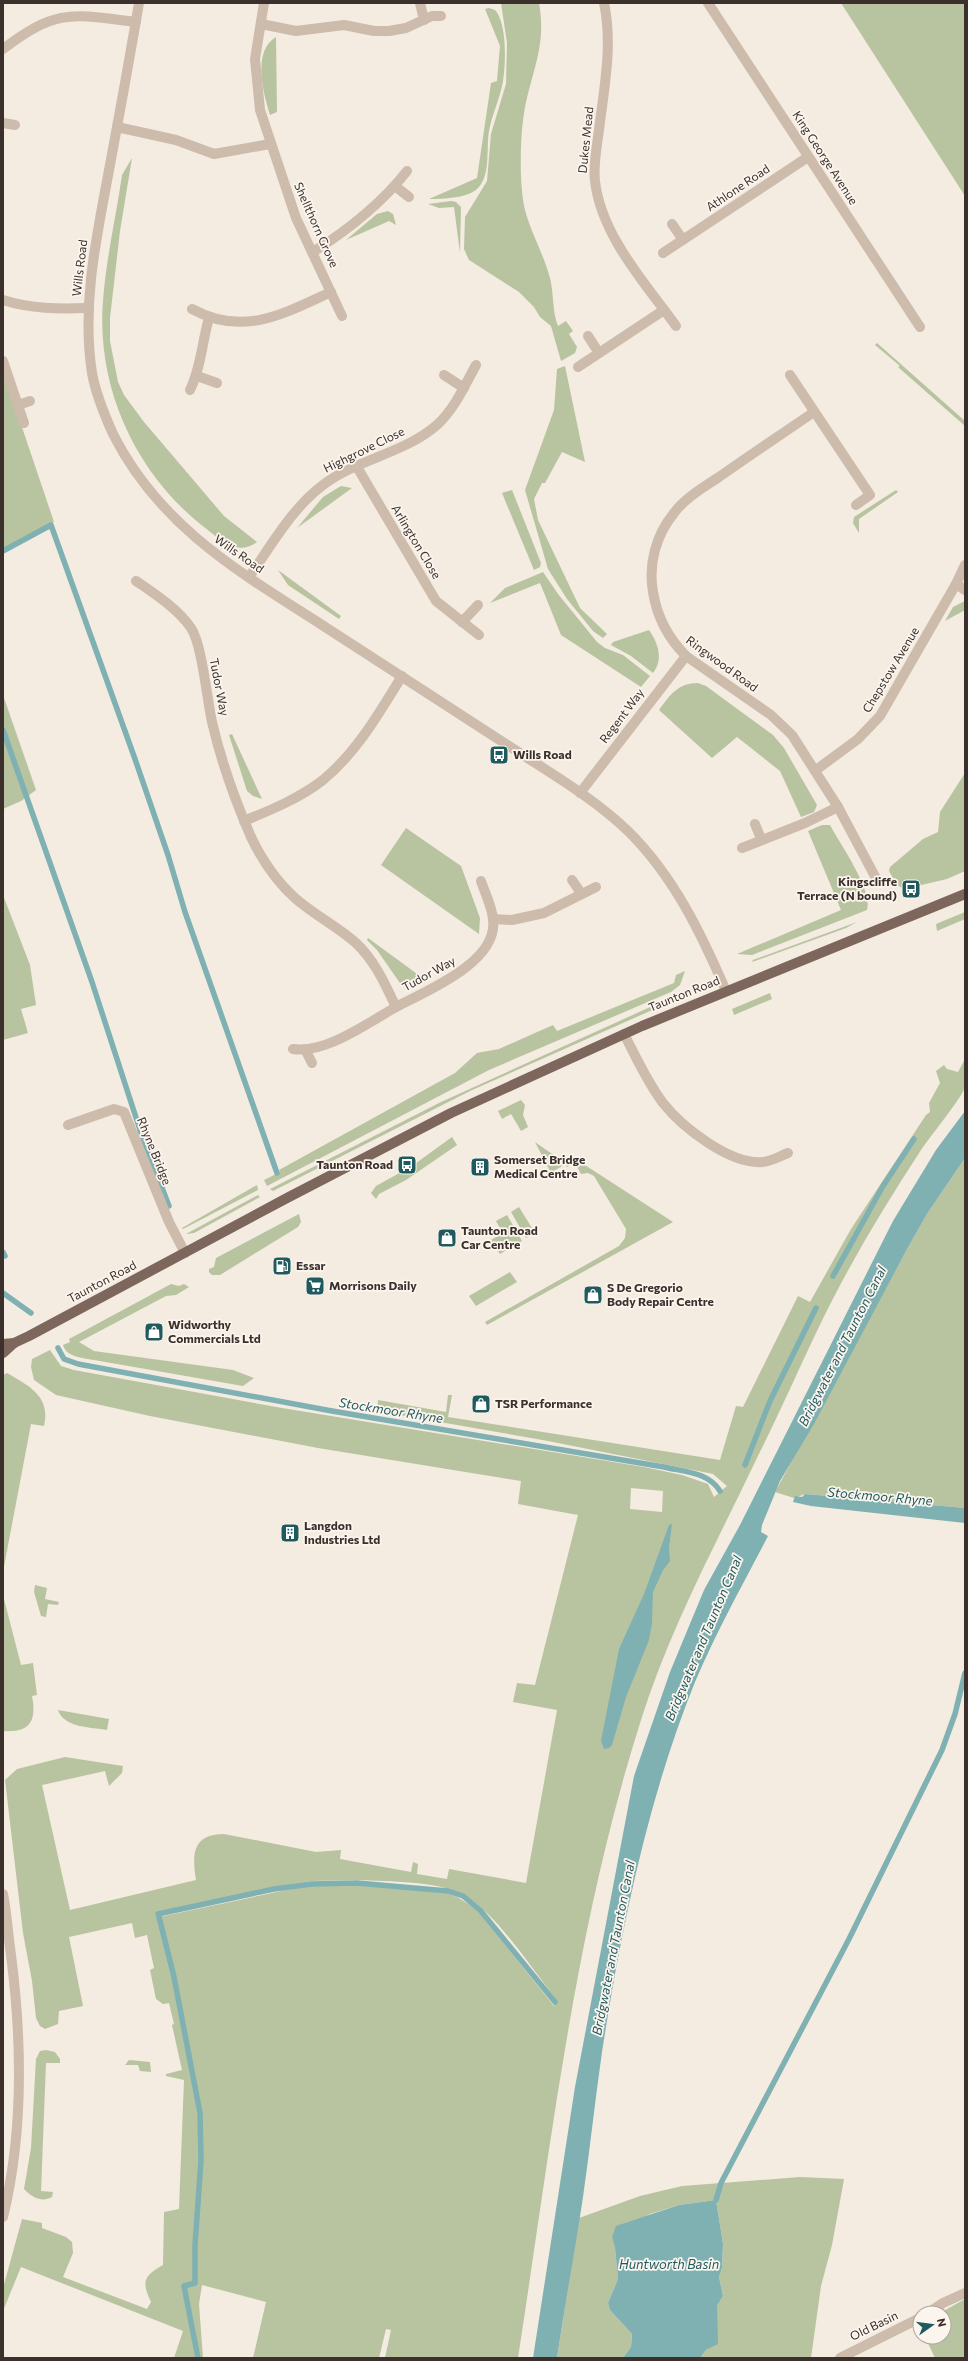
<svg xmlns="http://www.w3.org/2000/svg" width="968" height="2361" viewBox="0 0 968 2361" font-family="Commissioner,sans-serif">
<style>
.green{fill:#b8c4a0;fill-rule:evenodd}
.water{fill:#7fb0b2}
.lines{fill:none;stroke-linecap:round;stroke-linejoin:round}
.stream{stroke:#7fb0b2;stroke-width:5.5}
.minor{stroke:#cdbbac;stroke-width:10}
.major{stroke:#7d675c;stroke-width:10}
.labels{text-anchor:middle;stroke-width:3.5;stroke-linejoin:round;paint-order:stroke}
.street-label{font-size:12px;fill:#3b302b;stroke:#fbf5ee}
.poi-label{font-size:12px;font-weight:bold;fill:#3b302b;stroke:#fbf5ee;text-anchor:start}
.water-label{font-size:13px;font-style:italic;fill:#1f5a5e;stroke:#fbf5ee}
</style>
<rect width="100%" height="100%" fill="#f4ebe1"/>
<g class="green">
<path d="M501,3H539C547,47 531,72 524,113C520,138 519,185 525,210C531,233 544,255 550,278C554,294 552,311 558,326L566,321L573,331L569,334L577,347L575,353L561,361L551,326L540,317L534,307L519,292L469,260L464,249L465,217L487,181L491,134L506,84L507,43Z"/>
<polygon points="841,3 965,3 965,196"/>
<path d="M489,8L495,10C507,23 506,64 503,81C500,99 492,114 489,131C486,148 491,175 478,188C469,198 443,199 429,199L477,178L491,83L497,81L500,46L485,9Z"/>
<path d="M276,37L277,112L270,115C263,93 252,51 276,37Z"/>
<path d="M132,158L120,231L110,318V341L118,382L124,395L144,422L224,516L257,542C237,557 220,539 204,527C136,474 96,388 103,301C106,259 116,217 122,175Z"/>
<polygon points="451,201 456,202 461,207 460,253 454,207 439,208 428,204"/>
<polygon points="388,211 393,214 396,225 389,221 346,240 377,214"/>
<polygon points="877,343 965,421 965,426 898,367 900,366 875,345"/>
<polygon points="565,366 585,462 562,452 545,483 542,483 534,499 538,520 580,608 607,634 603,638 593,631 567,599 548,569 525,490 554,410 557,369"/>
<polygon points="3,371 54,522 3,549"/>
<polygon points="341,486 352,488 297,528 323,497"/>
<polygon points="512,490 541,563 540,567 534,570 502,493"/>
<polygon points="896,490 898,492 859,519 859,533 853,523 854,517"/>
<polygon points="278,570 341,616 339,619 288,585"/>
<polygon points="543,572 558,594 597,642 605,648 623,655 650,676 641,687 561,635 540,583 490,603 505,588"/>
<polygon points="965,601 965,610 945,621 953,607"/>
<path d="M649,630C658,643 664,659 653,673L631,656L611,645L613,642Z"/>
<path d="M698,683L706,686L773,735L784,748L817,805L814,812L801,817L780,771L737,737L712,758L659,710C670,695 678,683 698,683Z"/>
<polygon points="3,695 36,790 21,801 3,809"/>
<polygon points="232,734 262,799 253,796 247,791 229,735"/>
<polygon points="965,773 965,871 947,879 904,889 897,885 889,871 890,867 923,839 938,832 940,812"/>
<path d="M822,825H830C840,844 873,890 867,910L752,955L737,954L841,910L808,831Z"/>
<polygon points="406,828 461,866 480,918 479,934 381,865"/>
<polygon points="3,895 30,965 36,1005 21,1009 28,1033 3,1040"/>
<polygon points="965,912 965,919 937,931 936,924"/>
<polygon points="857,922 846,928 752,962 753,960"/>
<polygon points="368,938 424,979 410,987 402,986 377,950 367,940"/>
<polygon points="685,971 680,985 671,992 489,1070 267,1186 264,1180 280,1172 279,1170 455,1073 477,1053 499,1049 553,1025 557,1031 674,983 676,975"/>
<polygon points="681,993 668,1003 470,1091 273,1191 270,1189 441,1102"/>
<polygon points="770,993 772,999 734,1015 732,1009"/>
<path d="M965,1059C965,1067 967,1079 965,1087C963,1096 929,1138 921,1150C883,1208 847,1268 817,1331C797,1373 778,1416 757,1458C716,1544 670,1628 641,1720C575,1927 551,2144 518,2358H385L391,2330L386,2329L379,2358H253L266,2302L202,2285L199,2304L203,2358H174L183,2331L21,2267L3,2311V2288L22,2219L42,2223V2228L66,2237L72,2242L73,2253L63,2277L147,2309L151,2302C141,2281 144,2276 163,2265L164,2212L179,2209L184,2080L166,2076V2074L182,2070L172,2025L174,2024L169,2003L163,2004L156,1999L150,1970L154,1968L147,1935L135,1938L132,1923L69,1937L83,2006L59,2011L58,2024L45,2029L40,2026L36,2018L32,1981L23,1933L5,1780L17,1769L65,1757L123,1766L122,1773L109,1786L105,1771L42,1785L70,1910L196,1880C192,1855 192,1834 224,1834L316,1852L341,1850L340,1859L411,1872L413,1862L418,1864L417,1874L447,1879L449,1869L526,1883L557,1710L513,1702L517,1683L535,1685L578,1515L518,1504L521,1481L318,1448L150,1416L56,1395L34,1380L31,1367L32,1359L50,1350L61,1366L74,1370L282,1408L644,1467L682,1475L708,1484L714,1497L727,1486L713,1474L548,1441L377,1411L378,1400L446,1412L448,1395H452L448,1417L720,1460L736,1406L743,1407L798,1296L810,1302L851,1229L926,1115L930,1112L929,1103L940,1083L936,1071L944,1065L947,1069L958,1072ZM631,1488L663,1491L662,1512L630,1509ZM358,1880C389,1882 438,1880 465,1896C495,1912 533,1970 555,1998L554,2006L476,1909L459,1898L447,1893L356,1885L305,1886L159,1917L157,1912L272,1887L311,1881Z"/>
<polygon points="521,1100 525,1105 523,1115 528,1127 521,1131 511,1114 502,1119 498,1111"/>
<polygon points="452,1137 457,1145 406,1180 379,1194 376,1199 371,1193 376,1186 412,1166"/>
<polygon points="535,1142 555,1156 574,1158 673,1222 487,1325 485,1322 619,1246 625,1238 626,1229 594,1176 588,1173 581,1174 575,1163 567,1167 565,1164 551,1173"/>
<polygon points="965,1158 965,1508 805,1494 794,1498 775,1492 906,1251 927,1214"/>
<polygon points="257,1185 258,1190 183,1229 182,1228"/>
<polygon points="258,1195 260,1197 194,1233 186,1234"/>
<polygon points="519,1207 535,1233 526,1238 511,1212"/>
<polygon points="299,1214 301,1222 298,1227 220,1275 212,1275 209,1272 209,1269 214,1267 216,1258"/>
<polygon points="507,1215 522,1241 500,1254 491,1240 503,1233 496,1221"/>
<polygon points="510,1272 517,1282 476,1306 469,1296"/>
<path d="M171,1284L179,1286L184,1284L189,1287L176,1295L166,1296L79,1342L94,1351L233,1370L254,1378L243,1386L94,1360C83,1358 66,1357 63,1345L70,1342L69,1339Z"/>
<path d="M7,1373C29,1386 51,1396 44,1426L31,1424L3,1572V1375Z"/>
<polygon points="35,1585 47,1588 45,1599 59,1602 58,1605 48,1604 46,1617 41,1616 34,1592"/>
<path d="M3,1595L21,1665L33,1663L37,1695L32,1696C37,1721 30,1733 3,1731Z"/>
<path d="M58,1710L109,1719L107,1730C91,1727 64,1728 58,1710Z"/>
<path d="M46,2050L55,2052L60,2059V2063H46L41,2191L53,2192L52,2197C42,2203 31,2197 24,2189L31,2148L36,2059L40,2051Z"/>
<polygon points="129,2060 150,2062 151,2072 140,2071 138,2065 125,2065"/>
<polygon points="800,2177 844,2179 832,2245 821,2286 811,2358 700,2358 706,2350 717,2344 717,2306 723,2296 719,2277 722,2268 723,2244 716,2200 679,2205 650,2214 612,2237 615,2248 618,2279 608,2303 610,2310 632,2334 631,2347 623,2358 557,2358 579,2218 640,2196 682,2186"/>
<polygon points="965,2299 965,2358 935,2358 925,2337 944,2337 944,2313 940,2313"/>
</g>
<g class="water">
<path d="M965,1111V1158L927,1214L906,1251L814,1424L780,1481L762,1525L761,1532L768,1536C743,1584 716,1632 695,1682C648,1798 621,1929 602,2052C595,2100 590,2149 583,2197C575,2251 565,2304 557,2358H533L575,2087L634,1776L670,1672L704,1590L740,1525L893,1221L936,1150Z"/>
<polygon points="805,1494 965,1508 965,1523 811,1506 793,1502 795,1496 802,1497"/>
<polygon points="672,1524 669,1547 670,1561 663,1570 653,1592 652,1623 649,1640 626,1697 612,1745 609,1748 604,1749 601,1741 619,1649 644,1594 669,1525"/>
<polygon points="716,2200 723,2244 722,2268 719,2277 723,2296 717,2306 718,2344 706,2350 700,2358 623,2358 631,2347 632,2334 610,2310 608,2303 618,2279 615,2248 612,2237 616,2226 679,2205"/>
</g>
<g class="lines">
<g class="stream">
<polyline points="3,551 51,525 135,759 168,855 185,912 277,1173"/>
<polyline points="3,730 92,982 141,1133 169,1206"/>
<polyline points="3,1252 5,1256"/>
<polyline points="833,1276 883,1186 914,1139"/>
<polyline points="3,1293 31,1313"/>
<path d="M58,1348L64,1359L78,1364L332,1411L664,1467C685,1472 708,1472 720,1491"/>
<polyline points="745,1465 770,1401 816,1308"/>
<polyline points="158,1914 274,1889 311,1884 357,1883 448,1891 463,1896 480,1910 555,2002"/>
<polyline points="159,1917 174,1977 200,2113 201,2160 195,2245 195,2283 184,2286 198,2358"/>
<polyline points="716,2200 721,2183 849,1939 942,1750 955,1714 965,1673"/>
</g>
<g class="minor">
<path d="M139,3C129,62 118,122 107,181C95,244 82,309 92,373C96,395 104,414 113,434C159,525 236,570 319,623C382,664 446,705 509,746C550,773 594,798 629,832C674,877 701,933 726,991"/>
<polyline points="264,3 255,59 260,110 296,218 342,316"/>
<polyline points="420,3 424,20"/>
<path d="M604,3C613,45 604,88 599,130C597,146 593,165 595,181C601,235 645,283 676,326"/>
<polyline points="708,3 920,327"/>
<polyline points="261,24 296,31 344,25 374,31 389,31 406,28 432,16 441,16"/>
<path d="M3,49C57,8 72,14 136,22"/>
<polyline points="3,123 15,125"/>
<polyline points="117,127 176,140 214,154 270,144"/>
<polyline points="395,186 409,197"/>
<polyline points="672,224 683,240"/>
<path d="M313,252C348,230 381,204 407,171"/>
<polyline points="663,253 808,157"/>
<path d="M3,300C31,309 59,309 88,308"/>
<path d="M192,309C243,337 283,314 331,292"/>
<polyline points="588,336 599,353"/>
<polyline points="3,361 24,423"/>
<polyline points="578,367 664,310"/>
<polyline points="444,375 464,388"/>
<polyline points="790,375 870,495 856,505"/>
<polyline points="197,376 217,383"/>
<path d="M190,390C201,368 202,342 209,318"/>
<polyline points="18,405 30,401"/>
<path d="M814,412C782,434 750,455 719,477C704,487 685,498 674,513C656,535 648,564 653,592C657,617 668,638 686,656L771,715L792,735L838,807L878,882"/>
<polyline points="357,467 436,601 479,635"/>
<path d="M249,577C271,546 292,508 323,485C357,459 406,453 438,424C455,408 465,385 476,365"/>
<path d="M136,581C155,594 178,609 191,628C202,644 207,700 212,722C221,761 235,800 251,837C262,860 276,881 295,898C314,915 337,926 356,943C375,961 385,984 396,1007C426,991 499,962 493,919C492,907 485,893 481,881"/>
<polyline points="956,584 965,590"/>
<polyline points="462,622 478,605"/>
<polyline points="816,770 858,739 880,716 956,584 965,565"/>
<polyline points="580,793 686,656"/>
<path d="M244,821C271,810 300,798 323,780C357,752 379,713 402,676"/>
<polyline points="755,824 761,839"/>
<polyline points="742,848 805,823 838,807"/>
<polyline points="572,880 581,893"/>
<polyline points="493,919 512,920 544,913 596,887"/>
<path d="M624,1034C636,1057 647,1082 663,1103C682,1127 730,1165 763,1162C772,1161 780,1156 788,1153"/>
<path d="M293,1049C325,1054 368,1023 396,1007"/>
<polyline points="306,1051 312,1063"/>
<polyline points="68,1125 114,1109 124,1112 169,1222 185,1253"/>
<path d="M3,1894C7,1914 8,1935 11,1955C22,2041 24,2131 3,2217"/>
<polyline points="928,2313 943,2303 965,2293"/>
<polyline points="840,2358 920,2318"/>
</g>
<g class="major">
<polyline points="3,1344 14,1343 29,1336 287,1198 451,1113 642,1026 965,894"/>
<polyline points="3,1353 14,1343"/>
</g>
</g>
<defs>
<symbol id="bus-square" viewBox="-11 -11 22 22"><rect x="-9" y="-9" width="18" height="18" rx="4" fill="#1f5a5e" stroke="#fbf5ee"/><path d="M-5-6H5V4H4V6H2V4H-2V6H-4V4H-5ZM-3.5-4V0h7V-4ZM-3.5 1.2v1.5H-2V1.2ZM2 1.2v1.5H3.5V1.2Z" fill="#fff"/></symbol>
<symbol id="building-square" viewBox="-11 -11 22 22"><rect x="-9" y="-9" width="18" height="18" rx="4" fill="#1f5a5e" stroke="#fbf5ee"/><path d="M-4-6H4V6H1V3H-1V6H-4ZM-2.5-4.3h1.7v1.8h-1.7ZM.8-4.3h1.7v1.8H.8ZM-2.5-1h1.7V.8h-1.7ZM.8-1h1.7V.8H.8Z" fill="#fff"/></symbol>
<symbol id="shop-square" viewBox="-11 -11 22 22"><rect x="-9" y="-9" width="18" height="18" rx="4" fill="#1f5a5e" stroke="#fbf5ee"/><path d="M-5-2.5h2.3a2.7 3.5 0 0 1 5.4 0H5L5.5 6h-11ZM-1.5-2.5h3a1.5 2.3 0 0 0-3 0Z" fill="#fff"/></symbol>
<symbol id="fuel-square" viewBox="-11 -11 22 22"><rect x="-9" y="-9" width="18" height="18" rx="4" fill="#1f5a5e" stroke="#fbf5ee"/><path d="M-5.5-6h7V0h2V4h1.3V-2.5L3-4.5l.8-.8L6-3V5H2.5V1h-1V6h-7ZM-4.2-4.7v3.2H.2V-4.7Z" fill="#fff"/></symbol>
<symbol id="supermarket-square" viewBox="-11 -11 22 22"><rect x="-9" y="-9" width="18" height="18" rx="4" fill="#1f5a5e" stroke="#fbf5ee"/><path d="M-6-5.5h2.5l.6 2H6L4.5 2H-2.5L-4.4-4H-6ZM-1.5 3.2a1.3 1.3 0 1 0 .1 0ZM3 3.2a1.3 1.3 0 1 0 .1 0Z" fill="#fff"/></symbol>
</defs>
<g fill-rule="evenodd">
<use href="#bus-square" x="488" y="744" width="22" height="22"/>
<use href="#bus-square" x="900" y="878" width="22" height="22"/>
<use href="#bus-square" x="396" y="1154" width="22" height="22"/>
<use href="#building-square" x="469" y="1156" width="22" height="22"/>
<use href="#shop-square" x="436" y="1227" width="22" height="22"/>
<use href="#fuel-square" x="271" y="1255" width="22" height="22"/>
<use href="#supermarket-square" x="304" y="1275" width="22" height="22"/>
<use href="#shop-square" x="582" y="1284" width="22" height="22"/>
<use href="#shop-square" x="143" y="1321" width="22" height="22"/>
<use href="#shop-square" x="470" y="1393" width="22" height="22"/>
<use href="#building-square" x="279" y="1522" width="22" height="22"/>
</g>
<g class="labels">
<g class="street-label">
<text transform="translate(586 140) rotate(-84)" y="4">Dukes Mead</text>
<text transform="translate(825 158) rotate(57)" y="4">King George Avenue</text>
<text transform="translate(738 188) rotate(-34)" y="4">Athlone Road</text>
<text transform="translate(316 225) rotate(66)" y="4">Shellthorn Grove</text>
<text transform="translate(80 268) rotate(-83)" y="4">Wills Road</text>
<text transform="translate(364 450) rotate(-26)" y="4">Highgrove Close</text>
<text transform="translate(416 542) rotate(59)" y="4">Arlington Close</text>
<text transform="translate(239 554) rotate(35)" y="4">Wills Road</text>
<text transform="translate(722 664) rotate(36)" y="4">Ringwood Road</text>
<text transform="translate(891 670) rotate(-59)" y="4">Chepstow Avenue</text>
<text transform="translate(219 687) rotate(79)" y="4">Tudor Way</text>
<text transform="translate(622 716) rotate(-53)" y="4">Regent Way</text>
<text transform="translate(429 974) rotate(-29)" y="4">Tudor Way</text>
<text transform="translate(684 994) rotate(-22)" y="4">Taunton Road</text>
<text transform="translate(154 1151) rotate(68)" y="4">Rhyne Bridge</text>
<text transform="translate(102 1282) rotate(-28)" y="4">Taunton Road</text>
<text transform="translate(874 2326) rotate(-26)" y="4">Old Basin</text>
</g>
<g class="poi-label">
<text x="513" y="759">Wills Road</text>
<text x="897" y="886" text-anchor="end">Kingscliffe<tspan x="897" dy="14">Terrace (N bound)</tspan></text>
<text x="494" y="1164">Somerset Bridge<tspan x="494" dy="14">Medical Centre</tspan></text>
<text x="393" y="1169" text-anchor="end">Taunton Road</text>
<text x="461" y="1235">Taunton Road<tspan x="461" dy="14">Car Centre</tspan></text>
<text x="296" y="1270">Essar</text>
<text x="329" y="1290">Morrisons Daily</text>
<text x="607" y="1292">S De Gregorio<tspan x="607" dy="14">Body Repair Centre</tspan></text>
<text x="168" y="1329">Widworthy<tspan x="168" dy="14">Commercials Ltd</tspan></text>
<text x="495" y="1408">TSR Performance</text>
<text x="304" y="1530">Langdon<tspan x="304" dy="14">Industries Ltd</tspan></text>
</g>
<g class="water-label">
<text transform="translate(842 1346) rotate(-63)" y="5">Bridgwater and Taunton Canal</text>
<text transform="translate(391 1410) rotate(9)" y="5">Stockmoor Rhyne</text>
<text transform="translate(880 1496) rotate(5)" y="5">Stockmoor Rhyne</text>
<text transform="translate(703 1638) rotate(-67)" y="5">Bridgwater and Taunton Canal</text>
<text transform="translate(613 1948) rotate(-79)" y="5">Bridgwater and Taunton Canal</text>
<text x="669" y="2269">Huntworth Basin</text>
</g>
</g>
<rect width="968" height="2361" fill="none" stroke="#3b302b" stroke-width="8"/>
<g transform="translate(932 2325) rotate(76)"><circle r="19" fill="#fbf5ee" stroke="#aea6a0"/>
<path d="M0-3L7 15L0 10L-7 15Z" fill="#1f5a5e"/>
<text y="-6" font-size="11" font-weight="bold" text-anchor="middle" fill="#3b302b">N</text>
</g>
</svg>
